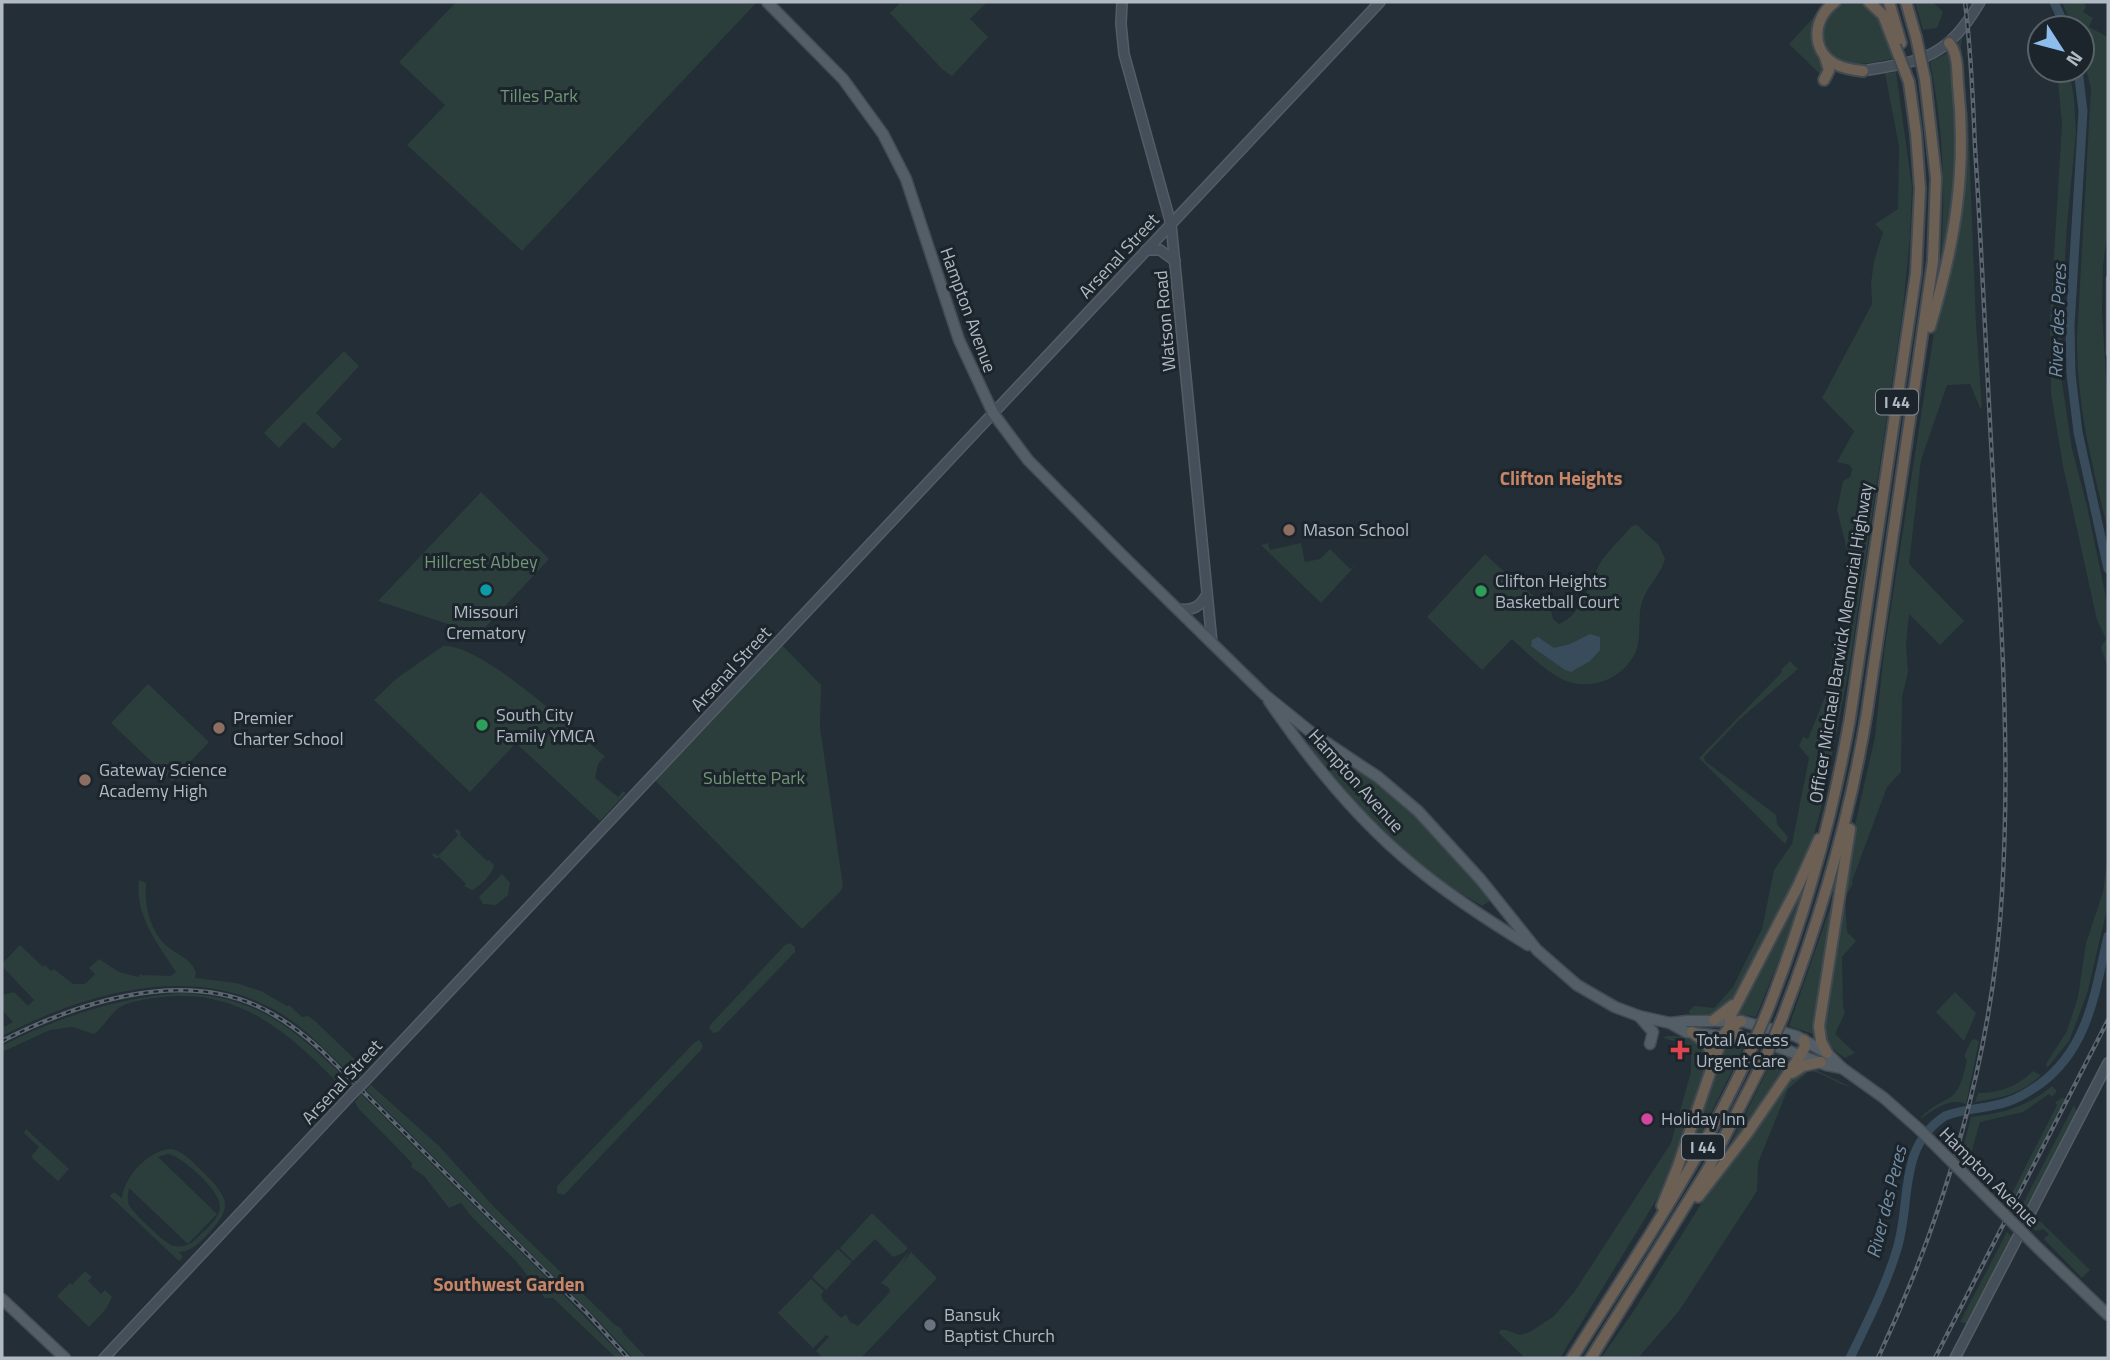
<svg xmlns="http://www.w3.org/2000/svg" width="2110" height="1360" viewBox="0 0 2110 1360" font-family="'Titillium Web',sans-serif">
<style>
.green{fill:#2b3e3b;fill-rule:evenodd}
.water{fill:#384c5c}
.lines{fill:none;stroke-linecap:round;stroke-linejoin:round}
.river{stroke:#384c5c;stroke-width:9}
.secondary-casing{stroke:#545d65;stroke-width:12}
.primary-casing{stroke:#434b53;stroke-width:13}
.highway-casing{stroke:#414a52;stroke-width:14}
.secondary{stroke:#454f5a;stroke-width:9}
.primary{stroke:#545e67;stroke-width:10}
.highway{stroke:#6c6054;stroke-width:10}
.rail-casing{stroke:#5b6670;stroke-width:4.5}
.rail{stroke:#1c242c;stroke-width:2;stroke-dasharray:5;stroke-linecap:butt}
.secondary-bridge-casing{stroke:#545d65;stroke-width:12;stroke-linecap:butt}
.primary-bridge-casing{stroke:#434b53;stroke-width:13;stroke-linecap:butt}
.highway-bridge-casing{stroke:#414a52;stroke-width:14;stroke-linecap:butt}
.secondary-bridge{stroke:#454f5a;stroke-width:9}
.primary-bridge{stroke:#545e67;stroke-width:10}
.highway-bridge{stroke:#6c6054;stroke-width:10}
.education-dot{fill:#8d6e63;stroke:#1c242c;stroke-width:2.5}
.culture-dot{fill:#0f9aa8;stroke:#1c242c;stroke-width:2.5}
.leisure-dot{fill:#2e9e5b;stroke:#1c242c;stroke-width:2.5}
.health-dot{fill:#e0444e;stroke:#1c242c;stroke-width:2.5}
.hotel-dot{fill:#d1479c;stroke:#1c242c;stroke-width:2.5}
.worship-dot{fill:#6b7280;stroke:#1c242c;stroke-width:2.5}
.labels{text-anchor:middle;stroke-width:6;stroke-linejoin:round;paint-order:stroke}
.shield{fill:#1c242c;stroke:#848d96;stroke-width:2}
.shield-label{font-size:16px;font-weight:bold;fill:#b1bac3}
.park-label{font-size:18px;fill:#729776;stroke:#1c242c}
.street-label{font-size:18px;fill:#b1bac3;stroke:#1c242c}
.poi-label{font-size:18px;fill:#b1bac3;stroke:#1c242c;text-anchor:start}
.water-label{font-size:19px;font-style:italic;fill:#748fa4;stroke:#1c242c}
.neighbourhood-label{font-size:19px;font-weight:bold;fill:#c88667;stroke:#1c242c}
</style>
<rect width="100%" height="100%" fill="#232e36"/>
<g class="green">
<polygon points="456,2 757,2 522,251 407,145 445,105 399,62"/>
<polygon points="901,2 987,2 970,19 988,37 952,76 942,69 890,13"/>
<path d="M1842,2C1849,2 1859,0 1865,3C1883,10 1891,43 1892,59C1874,62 1853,68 1836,60C1811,49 1820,11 1842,2Z"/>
<polygon points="1915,2 1933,2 1943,12 1937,28 1923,30"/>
<path d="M2062,2H2083L2086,6L2083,12L2093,18L2089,27L2108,37V227L2103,266L2102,311L2108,409V530C2092,464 2077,408 2077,339L2091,88L2082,54V28H2073Z"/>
<polygon points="1818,13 1819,57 1824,71 1822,76 1789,44"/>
<path d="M1963,36L1961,45L1965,107L1968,113L1976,324L1982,407L1980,408L1970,384L1947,385L1921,460L1909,564L1964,621L1940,645L1909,614L1906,645L1908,672L1902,697L1901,772L1887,787L1852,881L1853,883L1845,898L1847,932L1856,941L1842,957L1843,1006L1845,1013L1835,1034L1855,1053L1845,1058C1820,1040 1822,1039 1828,1010C1831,998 1830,988 1829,976L1846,865L1875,737L1884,652L1935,326L1957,233V45Z"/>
<path d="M1949,52L1955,85L1957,199L1940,269C1946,199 1944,130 1930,62Z"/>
<polygon points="2057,70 2069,70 2074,98 2076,133 2067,225 2060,344 2061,376 2072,449 2087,506 2108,607 2108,668 2101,647 2106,639 2097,620 2063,466 2051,393 2050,321 2062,125"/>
<path d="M1896,72L1912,187L1910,237L1903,309L1849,669L1823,800L1811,846L1771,932C1754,953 1740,1001 1719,1012C1711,1016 1699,1014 1691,1014L1688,1012L1694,1006L1714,1008L1733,987L1762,929L1774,870L1792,844L1809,758L1799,746L1803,737L1808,739L1825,697L1833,651C1850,644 1853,593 1856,575L1852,570L1847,571L1849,558L1837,510L1843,481L1850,477L1852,469L1850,465L1837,462L1854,431L1822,398L1872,304L1871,283L1874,261L1883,232L1875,224L1898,209L1899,147L1885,73Z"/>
<polygon points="344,351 359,366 316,413 342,439 333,449 304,422 279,448 264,433"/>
<polygon points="481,492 549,559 481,632 475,633 378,601"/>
<path d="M1637,525L1659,545L1665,559C1661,575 1647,586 1642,602C1637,618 1642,636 1636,651C1624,680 1586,694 1558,677C1541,667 1526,652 1512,639L1482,670L1427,617L1485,554C1507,575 1529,592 1551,610L1553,619L1559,624C1584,614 1589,581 1602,560C1611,548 1622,537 1632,526Z"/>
<polygon points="1268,543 1270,550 1301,543 1305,562 1320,559 1330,549 1350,569 1355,566 1321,603 1261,545"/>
<path d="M443,646C482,643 572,730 605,756L598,764L595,778L618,797L623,791L626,793L600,821L516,743L470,792L374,700L396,679Z"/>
<polygon points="783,646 821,685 820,727 843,886 840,892 802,929 655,780 779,647"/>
<polygon points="1790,661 1798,669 1739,720 1704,757 1705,761 1776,815 1777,824 1788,837 1786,843 1784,843 1699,758 1782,672 1781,670"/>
<polygon points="148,684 209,742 172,781 111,723"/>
<path d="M1313,742C1332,754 1357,766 1373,779C1418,812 1457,856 1491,900L1482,906C1468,897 1453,889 1441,880C1394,845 1339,796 1309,746Z"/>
<path d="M457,829L461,832L460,835L487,861L489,860L494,865C493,874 480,886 472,890L464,886L466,884L439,857L436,859L432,855L434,853L438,856L458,835L455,831Z"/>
<polygon points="2108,855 2108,905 2087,994 2069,1041 2047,1068 2046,1064 2067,1031 2078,997 2086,943 2103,892"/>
<polygon points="502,874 510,883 508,895 496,905 483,904 479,897"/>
<path d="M139,880L146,883C144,905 150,932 168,947C178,955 192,959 196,973L195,978L236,983L261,991L287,1006L289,1005L302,1017L308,1016L315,1021L366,1070L356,1080C334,1059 311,1033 285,1016C198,960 87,992 2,1036V1028L13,1022L2,1010V995L14,992L28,1006L34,1000L2,966V964L20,945L43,967L45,965L51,971L54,969L73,984H85L95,974L89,968L99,959L119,972L138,977L141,974L144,976L146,975L171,976L176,972C159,945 134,915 139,880Z"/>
<polygon points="1805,881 1785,945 1756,1017 1735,1013"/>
<polygon points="1836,891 1816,1029 1813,1034 1789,1026"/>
<polygon points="790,943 795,947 795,952 718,1032 713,1033 709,1028 712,1023 785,945"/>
<polygon points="1955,992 1976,1013 1964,1041 1936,1012"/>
<path d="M182,993C263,997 297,1032 352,1085L346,1091C292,1037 245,988 162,997C151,998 130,1001 120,1007C110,1014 104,1027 94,1034L72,1027L50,1030L2,1052L3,1045C59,1017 119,997 182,993Z"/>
<polygon points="1666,1036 1676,1036 1701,1042 1709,1060 1671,1173 1661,1192 1560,1358 1525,1358 1499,1333 1500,1330 1506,1330 1520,1335 1530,1332 1554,1316 1575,1291 1671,1143 1691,1072 1691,1046 1663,1038"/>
<path d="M1974,1039L1979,1041L1966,1104C1951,1097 1934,1109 1922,1118L1921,1117C1952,1089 1956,1109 1967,1060L1964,1056L1971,1041Z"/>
<polygon points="699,1040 703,1045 701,1050 564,1195 557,1193 557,1186 694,1043"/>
<polygon points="1724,1042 1743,1044 1741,1053 1696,1143 1685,1159"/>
<polygon points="1777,1051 1796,1058 1722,1160"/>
<path d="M1814,1069L1851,1087C1835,1084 1824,1072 1809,1071L1788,1089L1758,1163L1757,1191L1679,1311L1638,1358H1601L1635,1309L1708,1193L1790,1080L1796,1072Z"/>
<path d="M2033,1071L2041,1075C2022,1094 2001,1098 1975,1102L1978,1093C2000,1093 2018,1086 2033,1071Z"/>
<polygon points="371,1085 439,1146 495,1208 614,1324 622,1329 623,1333 647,1358 633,1358 597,1319 366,1090"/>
<path d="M2052,1086L2057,1091L2052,1097L2049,1094L2023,1112L1980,1122L1968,1164L1961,1156L1971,1117C2003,1113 2027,1107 2052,1086Z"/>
<polygon points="361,1094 561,1292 624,1358 616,1358 553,1298 545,1298 516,1261 472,1217 461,1203 449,1208 424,1176 411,1167 412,1163 358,1108 355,1102"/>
<polygon points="2062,1098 2066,1098 2010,1206 2007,1203 2057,1105 2055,1102"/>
<polygon points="2074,1105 2078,1114 2023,1219 2018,1213"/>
<polygon points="26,1129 69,1169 58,1181 31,1157 39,1147 24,1133"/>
<path d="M172,1149C185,1152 193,1163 203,1172C229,1198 234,1207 207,1235C198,1244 192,1251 179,1252L183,1257L179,1261L110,1196L114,1192L122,1198C124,1177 149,1149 172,1149ZM168,1154C182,1156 222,1192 220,1207C219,1221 202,1232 193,1242C187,1246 179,1248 171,1245C163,1241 133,1213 129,1205C127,1199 128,1194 129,1188L188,1244L217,1214L158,1157Z"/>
<polygon points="872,1213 908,1248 903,1253 893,1257 875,1239 853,1261 840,1248"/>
<polygon points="2040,1221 2090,1270 2082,1278 2044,1239 2049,1234 2043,1229 2036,1231 2032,1228 2035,1222"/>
<polygon points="2007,1232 2013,1238 1968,1324 1960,1322"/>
<polygon points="838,1249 852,1262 826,1290 812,1277"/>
<polygon points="909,1252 902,1265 911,1252 937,1278 861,1358 823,1358 816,1351 829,1337 826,1335 813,1348 778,1313 811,1279 824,1291 821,1295 823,1300 841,1318 846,1314 850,1322 858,1326 890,1292 889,1288 881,1283"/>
<polygon points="85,1271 92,1277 88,1281 101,1294 105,1290 112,1297 106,1309 89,1327 57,1296 70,1283 72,1285"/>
</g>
<polygon class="water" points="1590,634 1600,637 1600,650 1590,661 1571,672 1565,670 1531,646 1532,640 1538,637 1554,648 1570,644"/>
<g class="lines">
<g class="river">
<polyline points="2054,2 2066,28"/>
<polyline points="2078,70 2083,111 2070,326 2071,374 2078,432 2108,569"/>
<path d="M1850,1358C1867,1323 1886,1286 1897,1249C1912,1200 1897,1148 1945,1116C1965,1108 1987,1109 2007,1102C2019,1098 2030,1091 2040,1084C2089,1048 2095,991 2108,936"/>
</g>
<defs>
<g id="secondary">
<polyline points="1122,2 1121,24 1124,54 1171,224 1212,643"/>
<path d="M1863,71C1923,61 1947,58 1980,2"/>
<polyline points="1146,250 1160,250 1175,261"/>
<path d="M1178,609C1193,611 1200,607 1207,594"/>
<polyline points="365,1081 1380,2"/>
<polyline points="104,1358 353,1093"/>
<polyline points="1955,1358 2108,1063"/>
</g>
<g id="primary">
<polyline points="767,2 843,79 883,134 906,179 959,340 993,413 1028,460 1120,553 1265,695 1312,733 1378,777 1418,811 1481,880 1537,950 1577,985 1615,1007 1639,1016 1670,1023 1686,1032 1762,1041 1826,1065 1842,1068"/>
<path d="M1269,701C1310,761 1358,820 1414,866C1450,896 1489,921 1528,945"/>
<polyline points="1639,1016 1653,1032 1650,1044"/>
<polyline points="1670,1023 1687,1021 1741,1021 1796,1036 1827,1053 1842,1068 1884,1098 1919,1129"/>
<polyline points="2039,1249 2108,1315"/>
<polyline points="2,1299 65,1358"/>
</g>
<g id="highway">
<path d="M1835,2C1813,17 1810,50 1835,64C1844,69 1854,70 1863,71"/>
<polyline points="1869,2 1883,15 1895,46"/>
<polyline points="1889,2 1901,43"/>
<polyline points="1906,2 1916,37"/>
<polyline points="1824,80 1829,70 1825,57"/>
<path d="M1930,327C1955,243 1967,172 1958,84C1957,70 1958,53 1949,43"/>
<path d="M1767,1012C1805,916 1832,819 1850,718L1916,273L1920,189L1916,133L1909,82"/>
<path d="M1783,1016C1821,917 1850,817 1867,712L1933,261L1936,178L1925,79"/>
<polyline points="1714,1020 1733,1005"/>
<polyline points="1692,1032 1708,1045 1714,1062"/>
<polyline points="1740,1037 1730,1027 1730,1017 1798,886 1819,839"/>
<polyline points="1827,1053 1821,1041 1819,1026 1850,829"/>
<polyline points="1792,1073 1803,1066 1821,1062"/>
<polyline points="1698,1197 1746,1135 1798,1059 1805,1047 1804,1040"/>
<polyline points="1662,1206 1677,1169 1723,1035 1730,1027 1741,1021"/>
<path d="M1572,1358C1635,1258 1701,1160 1750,1052"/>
<polyline points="1591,1358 1708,1169 1766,1056"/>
</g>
</defs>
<use href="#secondary" class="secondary-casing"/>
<use href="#primary" class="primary-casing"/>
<use href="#highway" class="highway-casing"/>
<use href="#secondary" class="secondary"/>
<use href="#primary" class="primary"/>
<use href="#highway" class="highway"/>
<defs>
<g id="rail">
<polyline points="2108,278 2108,354"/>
<path d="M2,1041C75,1004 174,970 255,1005C280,1016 301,1032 321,1050L588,1314L628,1358"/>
<path d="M1878,1358C1946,1213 1993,1053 2002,893C2012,736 1998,579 1990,423C1985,331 1981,239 1975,147C1973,98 1971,50 1965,2"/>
<polyline points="1935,1358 2108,1020"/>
</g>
</defs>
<use href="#rail" class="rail-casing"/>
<use href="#rail" class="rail"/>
<defs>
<polyline id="secondary-bridge" points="353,1093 365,1081"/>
<polyline id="primary-bridge" points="1919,1129 2039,1249"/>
<g id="highway-bridge">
<polyline points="1916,37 1925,79"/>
<polyline points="1895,46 1909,82"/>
<polyline points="1750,1052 1767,1012"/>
<polyline points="1766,1056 1783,1016"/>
</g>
</defs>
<use href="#secondary-bridge" class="secondary-bridge-casing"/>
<use href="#primary-bridge" class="primary-bridge-casing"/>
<use href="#highway-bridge" class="highway-bridge-casing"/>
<use href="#secondary-bridge" class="secondary-bridge"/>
<use href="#primary-bridge" class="primary-bridge"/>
<use href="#highway-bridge" class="highway-bridge"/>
</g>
<g class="education-dot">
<circle cx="1289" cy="530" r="7"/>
<circle cx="219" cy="728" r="7"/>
<circle cx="85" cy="780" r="7"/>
</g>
<circle class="culture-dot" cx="486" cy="590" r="7"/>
<g class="leisure-dot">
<circle cx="1481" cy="591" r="7"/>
<circle cx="482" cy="725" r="7"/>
</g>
<path class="health-dot" d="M1676.5 1039.5h7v7h7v7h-7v7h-7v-7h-7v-7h7z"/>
<circle class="hotel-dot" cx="1647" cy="1119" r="7"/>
<circle class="worship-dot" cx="930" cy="1325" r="7"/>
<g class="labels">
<g class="shield">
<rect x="1876" y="389.5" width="42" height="25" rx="5"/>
<rect x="1682" y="1134.5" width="42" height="25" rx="5"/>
</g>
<g class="shield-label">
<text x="1897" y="408">I 44</text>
<text x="1703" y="1153">I 44</text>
</g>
<g class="park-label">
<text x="539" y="102">Tilles Park</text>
<text x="481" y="568">Hillcrest Abbey</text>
<text x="754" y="784">Sublette Park</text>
</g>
<g class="street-label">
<text transform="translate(1119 256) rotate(-47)" y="6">Arsenal Street</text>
<text transform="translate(968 310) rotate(70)" y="6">Hampton Avenue</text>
<text transform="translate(1165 321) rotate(-95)" y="6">Watson Road</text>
<text transform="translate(1841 643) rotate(-81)" y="6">Officer Michael Barwick Memorial Highway</text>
<text transform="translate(731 669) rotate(-47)" y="6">Arsenal Street</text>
<text transform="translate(1356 781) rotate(48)" y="6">Hampton Avenue</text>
<text transform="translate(342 1082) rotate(-47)" y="6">Arsenal Street</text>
<text transform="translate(1989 1177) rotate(45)" y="6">Hampton Avenue</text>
</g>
<g class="poi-label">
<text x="1303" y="536">Mason School</text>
<text x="1495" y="587">Clifton Heights<tspan x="1495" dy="21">Basketball Court</tspan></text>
<text x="486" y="618" text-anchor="middle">Missouri<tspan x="486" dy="21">Crematory</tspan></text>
<text x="496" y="721">South City<tspan x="496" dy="21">Family YMCA</tspan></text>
<text x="233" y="724">Premier<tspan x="233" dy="21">Charter School</tspan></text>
<text x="99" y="776">Gateway Science<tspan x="99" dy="21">Academy High</tspan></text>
<text x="1696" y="1046">Total Access<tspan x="1696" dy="21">Urgent Care</tspan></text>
<text x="1661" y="1125">Holiday Inn</text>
<text x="944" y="1321">Bansuk<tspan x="944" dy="21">Baptist Church</tspan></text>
</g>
<g class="water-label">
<text transform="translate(2057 321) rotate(-88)" y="7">River des Peres</text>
<text transform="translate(1886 1202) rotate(-76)" y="7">River des Peres</text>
</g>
<g class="neighbourhood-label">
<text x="1561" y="485">Clifton Heights</text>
<text x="509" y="1291">Southwest Garden</text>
</g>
</g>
<rect width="2110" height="1360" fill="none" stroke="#b1bac3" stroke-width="7"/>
<g transform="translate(2061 49) rotate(126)"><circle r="33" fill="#1c242c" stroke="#586068" stroke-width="2"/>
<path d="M0-5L12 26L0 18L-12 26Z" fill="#8dbdec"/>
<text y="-10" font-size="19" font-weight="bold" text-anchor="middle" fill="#b1bac3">N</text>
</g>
</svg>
